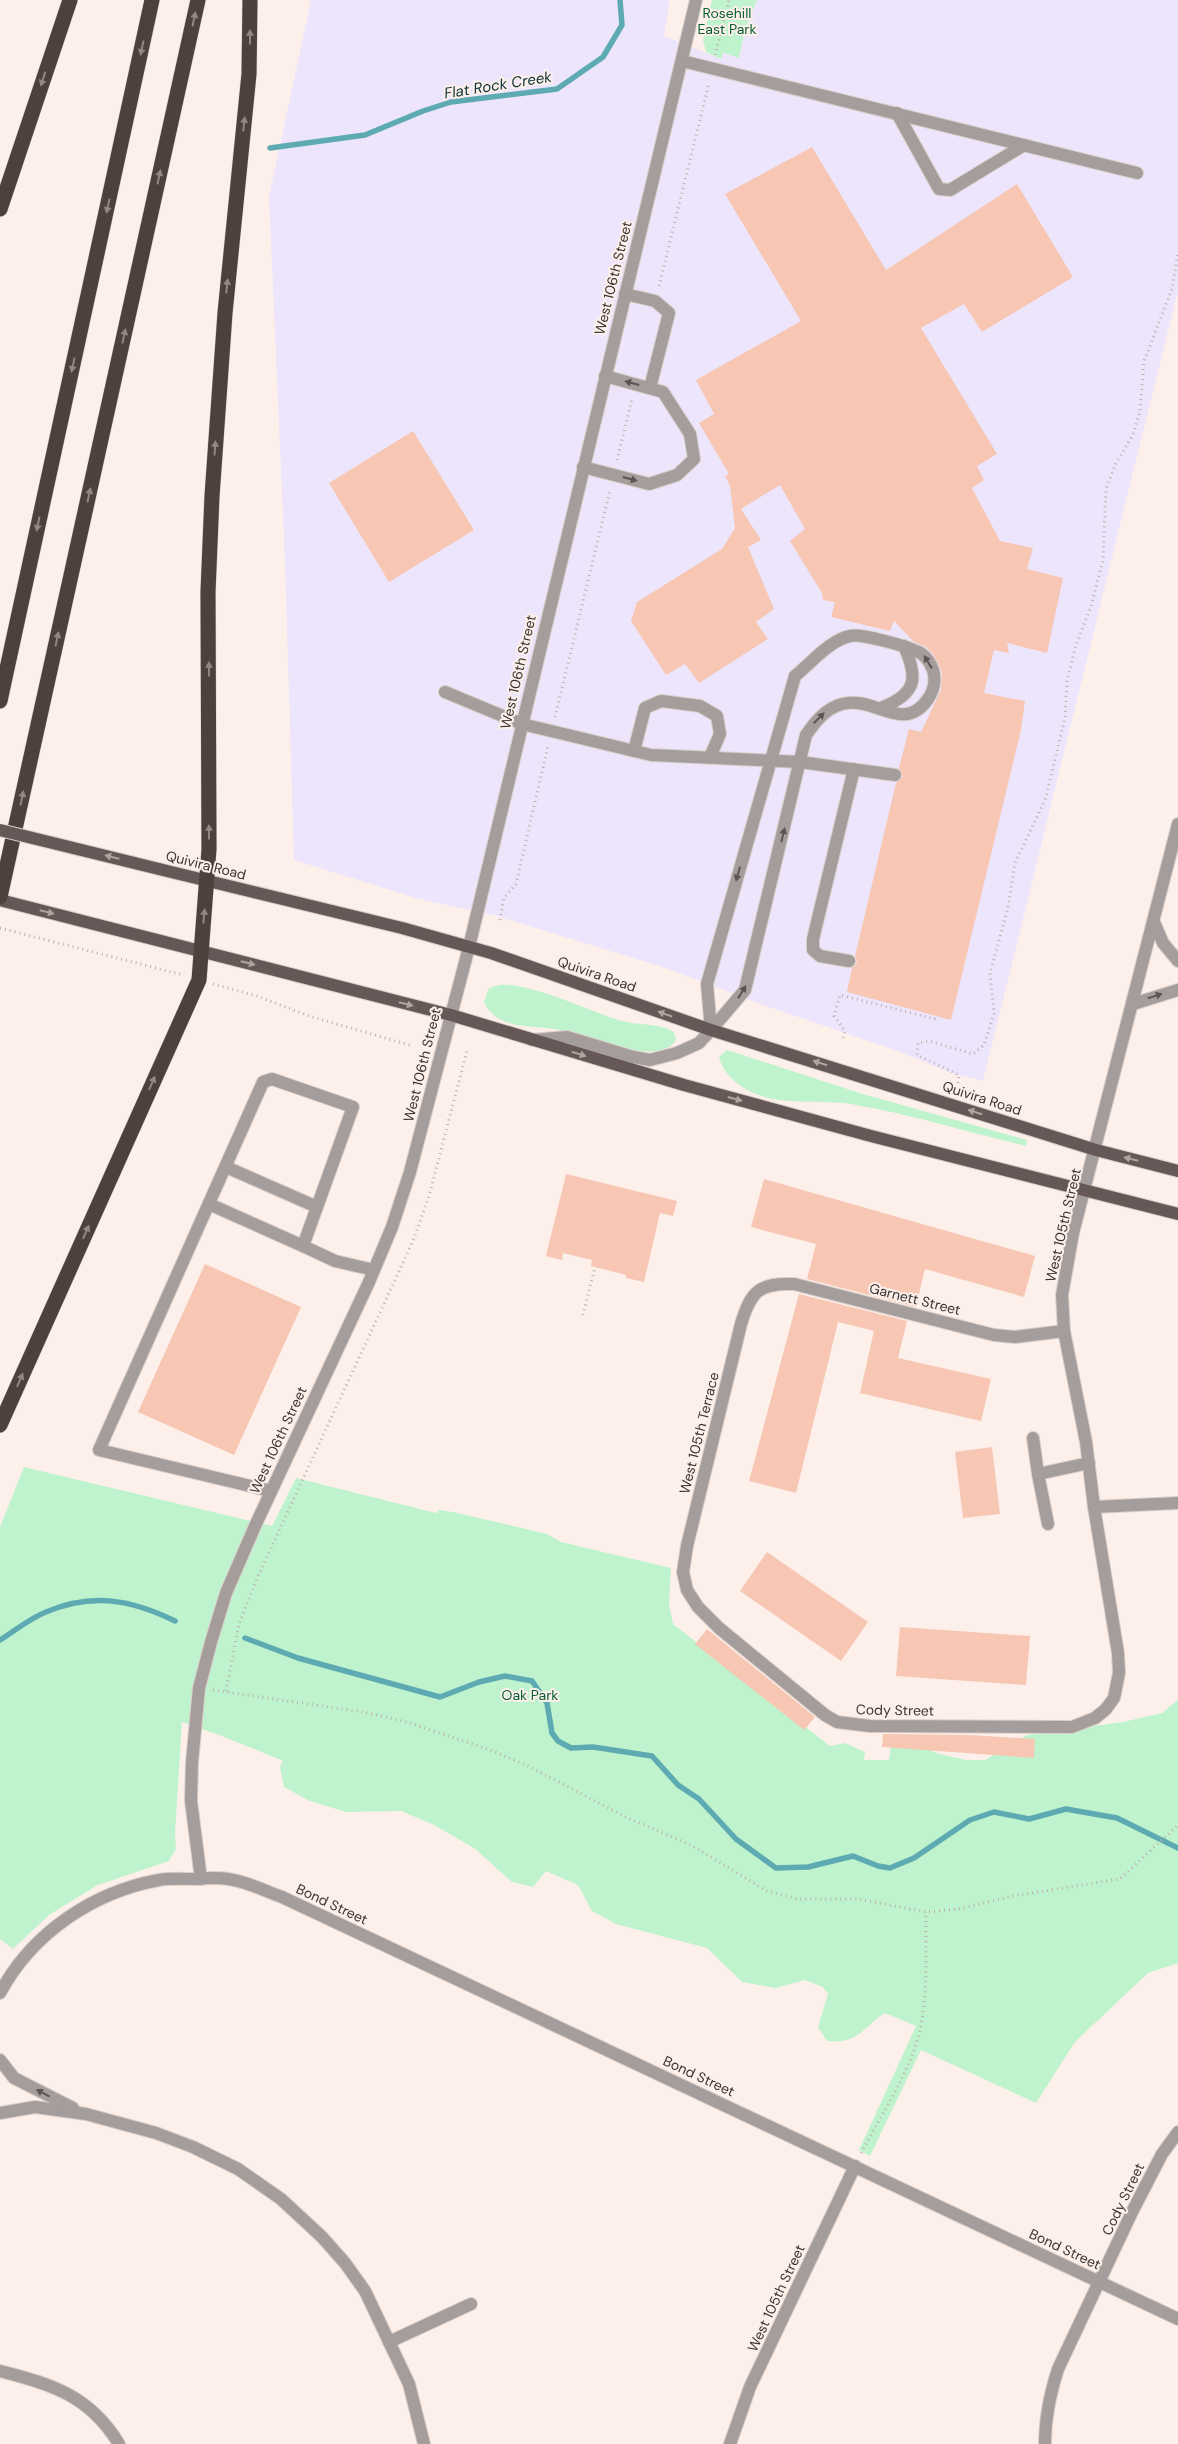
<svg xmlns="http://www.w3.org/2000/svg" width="1178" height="2444" viewBox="0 0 1178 2444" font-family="'DM Sans',sans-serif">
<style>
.medical{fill:#ede5fb}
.green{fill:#bff3cd}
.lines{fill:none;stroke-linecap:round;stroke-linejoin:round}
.stream{stroke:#5eaab2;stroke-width:5.5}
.building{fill:#f7c7b4}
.minor-casing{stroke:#daceca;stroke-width:14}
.major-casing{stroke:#daceca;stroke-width:14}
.highway-casing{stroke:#daceca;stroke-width:16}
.path{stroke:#bcb1ad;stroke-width:3;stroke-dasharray:1 4;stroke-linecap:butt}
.minor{stroke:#a59d9c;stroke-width:12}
.major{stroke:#655856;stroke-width:12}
.highway{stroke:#4e403d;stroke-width:15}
.major-bridge-casing{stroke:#daceca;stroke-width:14;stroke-linecap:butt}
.major-bridge{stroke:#655856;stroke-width:12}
.oneway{fill:#948683}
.oneway2{fill:#5b5452}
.oneway3{fill:#b1a4a0}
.labels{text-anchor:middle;stroke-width:4;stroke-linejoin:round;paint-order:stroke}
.park-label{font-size:14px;fill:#075f32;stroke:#fdf0eb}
.street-label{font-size:14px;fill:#3b3432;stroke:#fdf0eb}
.water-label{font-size:15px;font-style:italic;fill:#0a3135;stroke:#fdf0eb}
</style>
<rect width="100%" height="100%" fill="#fdf0eb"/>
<polygon class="medical" points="311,0 670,0 664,36 721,59 723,53 739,58 745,30 757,0 1178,0 1178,290 983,1081 954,1074 892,1049 760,1004 669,969 493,915 419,899 294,860 285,562 269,196"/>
<g class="green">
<polygon points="712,0 757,0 745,30 739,58 723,53 721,59 706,52 703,40"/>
<path d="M499,985C531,982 589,1011 622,1021C640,1026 657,1022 674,1032L676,1040C659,1068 587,1037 563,1031C536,1023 498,1033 484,1002L489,988Z"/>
<path d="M727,1050L863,1094L1027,1140L1026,1146C967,1132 910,1114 851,1104C820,1099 786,1106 756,1094C741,1088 723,1075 719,1057Z"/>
<path d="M24,1467L272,1526L296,1478L436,1513L439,1510L453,1512L547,1534L561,1542L671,1568L669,1604L673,1624L830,1746L845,1743L865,1752L864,1760H889L891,1746L903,1739L936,1753L966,1760H985L1027,1735L1123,1722L1162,1713L1178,1700V1963L1148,1973L1075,2042L1036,2103L921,2050L870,2156L859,2150L916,2026L885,2013C860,2029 860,2044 827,2041L818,2027L828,1994L823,1987L805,1980L776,1988L742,1982L707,1948L616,1924L592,1911L578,1885L546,1871L533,1887L512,1882L474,1848L432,1824L401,1811L346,1812L310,1801L284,1787L280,1767L283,1761L222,1736L182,1722L175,1833L176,1849L169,1861L98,1885L49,1915L13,1949L0,1939V1527Z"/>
</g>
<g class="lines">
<g class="stream">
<polyline points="270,148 365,135 423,111 451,102 557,89 603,57 622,25 620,0"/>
<polyline points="245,1638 298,1658 440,1697 479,1682 505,1676 532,1681 547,1703 552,1733 558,1741 571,1748 593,1747 652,1756 678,1785 699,1799 736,1839 776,1868 808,1867 853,1856 878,1866 890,1868 914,1858 970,1820 994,1812 1029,1819 1066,1809 1117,1818 1178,1848"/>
<path d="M0,1640C15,1631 30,1618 46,1612C93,1592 132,1600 175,1621"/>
</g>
</g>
<g class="building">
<polygon points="812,147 886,270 1017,184 1073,277 982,332 964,304 921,328 997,454 977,466 984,480 972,488 1000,541 1033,548 1027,569 1063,578 1047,653 1007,643 1009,653 994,650 984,693 1025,701 1021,730 951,1020 847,992 852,968 857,963 855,956 896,783 903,777 899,768 909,729 921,732 941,690 942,672 933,654 926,647 914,642 894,621 890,631 831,617 835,602 823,600 822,593 790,541 805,529 780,485 741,509 761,540 748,547 774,609 756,622 768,639 699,683 685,664 666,675 631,621 637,602 722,549 735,528 730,486 725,476 729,474 699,423 714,414 696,380 801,321 725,194"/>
<polygon points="413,431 474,530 389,582 329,483"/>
<polygon points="566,1174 677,1201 673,1216 660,1213 644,1282 626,1278 626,1275 591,1266 592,1260 563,1253 562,1260 546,1256"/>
<polygon points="764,1179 1035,1256 1024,1297 925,1269 916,1307 807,1279 816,1244 751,1227"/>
<polygon points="205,1264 301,1307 234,1455 138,1412"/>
<polygon points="799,1294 907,1321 898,1358 991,1379 981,1421 860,1393 874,1331 838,1322 796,1493 749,1481"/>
<polygon points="992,1447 1000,1514 963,1518 955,1452"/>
<polygon points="767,1552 868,1622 841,1661 740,1591"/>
<polygon points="900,1627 1030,1636 1026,1685 896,1676"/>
<polygon points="707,1629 815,1717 804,1730 695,1644"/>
<polygon points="883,1734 970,1735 1035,1739 1034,1758 882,1747"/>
</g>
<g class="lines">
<defs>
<g id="minor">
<polyline points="682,61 1137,173"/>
<polyline points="897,113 939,189 950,190 1024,145"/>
<polyline points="625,294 655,301 669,313 650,388"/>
<polyline points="583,467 649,484 677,475 694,459 690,434 663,392 605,376"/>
<polyline points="445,692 522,724 651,755 800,762 895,775"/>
<path d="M881,708C916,694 919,679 904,646"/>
<polyline points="634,751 645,708 661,701 700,706 717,716 720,734 710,757"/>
<polyline points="1154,922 1163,943 1178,961"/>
<polyline points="849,961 820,956 813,950 813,939 854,769"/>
<polyline points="1133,1004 1178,990"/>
<path d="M532,1040L567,1037L633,1057L650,1060L677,1053L699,1043L711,1030L745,990L806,735C815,722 826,708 842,704C875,695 903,735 928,699C934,690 936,680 933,670C930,662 925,654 916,651C906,646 860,633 850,636C830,640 811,663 795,676L707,984L711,1030"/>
<polyline points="226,1167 317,1207"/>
<polyline points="209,1204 303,1246"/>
<path d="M1064,1331L1015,1337L994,1335L794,1284C759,1283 751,1291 741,1324L687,1546L683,1572L687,1590L698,1607L719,1628L825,1715L837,1722L870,1726L1072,1727L1095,1718L1106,1709L1114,1698L1119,1673L1118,1653L1094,1507L1086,1442L1064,1331L1062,1295L1073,1233L1178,824"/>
<polyline points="1033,1438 1038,1474 1089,1463"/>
<polyline points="1038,1474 1048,1524"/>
<polyline points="271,1491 99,1450 263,1082 272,1079 353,1107 303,1246 335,1261 374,1270"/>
<polyline points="1094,1507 1178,1503"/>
<polyline points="201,1879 191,1801 192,1762 199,1688 211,1642 226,1593 255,1526 369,1282 392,1227 410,1172 469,947 696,0"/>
<path d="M0,1993C32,1933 93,1892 159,1880C170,1878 182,1879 194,1879C205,1878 217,1877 228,1879C246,1881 265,1891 282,1897L1178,2319"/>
<polyline points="0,2060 14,2078 73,2108"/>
<polyline points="0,2113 35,2107 86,2114 156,2133 193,2147 238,2169 281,2199 322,2237 345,2263 365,2291 409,2384 424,2444"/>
<polyline points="389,2342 471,2304"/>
<path d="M0,2371C52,2384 90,2396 119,2444"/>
<polyline points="730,2444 750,2387 855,2166"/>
<path d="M1045,2444C1045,2418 1050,2394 1058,2369L1132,2212L1162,2154L1178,2132"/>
</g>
<g id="major">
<polyline points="159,869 402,928 491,953 711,1030 1096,1150 1178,1171"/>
<polyline points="0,900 451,1015 684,1085 871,1136 1178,1214"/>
</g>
<g id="highway">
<polyline points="0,209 70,0"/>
<polyline points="0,701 152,0"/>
<polyline points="0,897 198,0"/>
<polyline points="0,1425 199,980 209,849 208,592 212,496 225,313 249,74 250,0"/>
</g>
</defs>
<use href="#minor" class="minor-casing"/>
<use href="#major" class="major-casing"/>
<use href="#highway" class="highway-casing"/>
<g class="path">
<polyline points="715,55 729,0"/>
<polyline points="659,286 709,83"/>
<polyline points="617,460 632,399"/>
<polyline points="555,717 610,490"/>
<polyline points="500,920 504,898 516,884 548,746"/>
<polyline points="0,928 183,975"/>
<polyline points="213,984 257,996 309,1016 413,1046"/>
<polyline points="843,1038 845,1031 834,1016 840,995 939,1020"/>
<polyline points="958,1083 959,1075 917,1055 918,1043 929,1041 973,1054 984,1045 994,1014 990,973 1008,908 1015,863 1045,800 1065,718 1067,681 1075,648 1091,606 1103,560 1106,489 1116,463 1133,435 1140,411 1144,361 1172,289 1178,253"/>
<polyline points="583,1315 595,1267"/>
<polyline points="213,1690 363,1712 407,1722 493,1751 528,1766 626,1817 691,1845 767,1891 797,1899 858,1899 926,1912 959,1909 1013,1896 1120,1879 1178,1825"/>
<polyline points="226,1691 239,1624 259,1574 413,1241 429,1196 467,1051"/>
<path d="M861,2153C878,2121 902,2083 914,2050C930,2008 925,1957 926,1912"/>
</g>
<use href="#minor" class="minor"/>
<use href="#major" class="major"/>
<use href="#highway" class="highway"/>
<defs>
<polyline id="major-bridge" points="0,830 159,869"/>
</defs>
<use href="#major-bridge" class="major-bridge-casing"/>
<use href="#major-bridge" class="major-bridge"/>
</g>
<defs><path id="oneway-solid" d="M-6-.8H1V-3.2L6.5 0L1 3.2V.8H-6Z" transform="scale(1.25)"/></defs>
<g class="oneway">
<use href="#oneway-solid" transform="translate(194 19) rotate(-78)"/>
<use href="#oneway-solid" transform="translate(250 37) rotate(-90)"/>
<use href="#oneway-solid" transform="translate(142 48) rotate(102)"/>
<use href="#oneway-solid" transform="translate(43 79) rotate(108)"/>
<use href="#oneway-solid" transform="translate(244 124) rotate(-84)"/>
<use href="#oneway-solid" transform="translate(159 177) rotate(-78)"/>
<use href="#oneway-solid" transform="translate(108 206) rotate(102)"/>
<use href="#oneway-solid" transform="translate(227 286) rotate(-84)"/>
<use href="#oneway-solid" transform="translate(124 336) rotate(-78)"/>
<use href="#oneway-solid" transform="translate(73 365) rotate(102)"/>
<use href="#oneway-solid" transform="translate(215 448) rotate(-86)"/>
<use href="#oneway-solid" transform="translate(89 495) rotate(-78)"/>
<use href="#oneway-solid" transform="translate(38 524) rotate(102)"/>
<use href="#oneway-solid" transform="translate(57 639) rotate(-78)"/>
<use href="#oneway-solid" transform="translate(209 669) rotate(-90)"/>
<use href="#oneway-solid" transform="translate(22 798) rotate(-78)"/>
<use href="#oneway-solid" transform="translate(209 832) rotate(-90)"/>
<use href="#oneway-solid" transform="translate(204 916) rotate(-85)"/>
<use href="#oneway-solid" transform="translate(152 1083) rotate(-66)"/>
<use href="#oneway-solid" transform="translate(86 1232) rotate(-66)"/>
<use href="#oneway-solid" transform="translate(20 1380) rotate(-66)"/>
</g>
<g class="oneway2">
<use href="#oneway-solid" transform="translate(632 383) rotate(-165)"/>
<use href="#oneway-solid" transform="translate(630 479) rotate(15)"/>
<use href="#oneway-solid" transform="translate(928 662) rotate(-122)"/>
<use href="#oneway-solid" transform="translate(819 718) rotate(-45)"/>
<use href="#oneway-solid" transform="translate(783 835) rotate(-77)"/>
<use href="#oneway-solid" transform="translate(738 874) rotate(106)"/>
<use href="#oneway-solid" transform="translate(742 992) rotate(-58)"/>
<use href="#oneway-solid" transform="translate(1155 996) rotate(-18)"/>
<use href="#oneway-solid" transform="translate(43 2093) rotate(-152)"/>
</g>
<g class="oneway3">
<use href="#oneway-solid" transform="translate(112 857) rotate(-166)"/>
<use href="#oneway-solid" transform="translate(47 912) rotate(14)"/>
<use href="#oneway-solid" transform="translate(248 963) rotate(14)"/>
<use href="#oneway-solid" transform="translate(406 1004) rotate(14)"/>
<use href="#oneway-solid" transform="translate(665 1014) rotate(-161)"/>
<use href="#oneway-solid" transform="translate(579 1054) rotate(17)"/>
<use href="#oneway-solid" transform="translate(820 1063) rotate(-163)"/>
<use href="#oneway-solid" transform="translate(735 1099) rotate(15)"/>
<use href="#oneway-solid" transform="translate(975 1112) rotate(-162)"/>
<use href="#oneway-solid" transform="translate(1131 1159) rotate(-166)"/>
</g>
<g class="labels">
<g class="park-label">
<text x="727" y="18">Rosehill<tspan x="727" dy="16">East Park</tspan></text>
<text x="530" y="1700">Oak Park</text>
</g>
<g class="street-label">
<text transform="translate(613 278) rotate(-76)" y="5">West 106th Street</text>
<text transform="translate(518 672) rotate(-77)" y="5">West 106th Street</text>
<text transform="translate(206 865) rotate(14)" y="5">Quivira Road</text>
<text transform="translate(597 974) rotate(19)" y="5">Quivira Road</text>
<text transform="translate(422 1065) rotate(-76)" y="5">West 106th Street</text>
<text transform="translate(982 1098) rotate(18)" y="5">Quivira Road</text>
<text transform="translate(1063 1225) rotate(-77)" y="5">West 105th Street</text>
<text transform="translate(915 1299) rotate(14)" y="5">Garnett Street</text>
<text transform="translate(699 1433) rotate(-76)" y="5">West 105th Terrace</text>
<text transform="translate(278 1440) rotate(-65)" y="5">West 106th Street</text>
<text transform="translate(895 1710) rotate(1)" y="5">Cody Street</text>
<text transform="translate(332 1904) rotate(25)" y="5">Bond Street</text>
<text transform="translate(699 2076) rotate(25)" y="5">Bond Street</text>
<text transform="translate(1123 2199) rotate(-64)" y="5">Cody Street</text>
<text transform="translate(1065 2249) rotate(25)" y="5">Bond Street</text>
<text transform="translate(776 2298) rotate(-65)" y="5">West 105th Street</text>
</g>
<g class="water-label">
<text transform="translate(498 85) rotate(-9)" y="5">Flat Rock Creek</text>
</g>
</g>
</svg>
